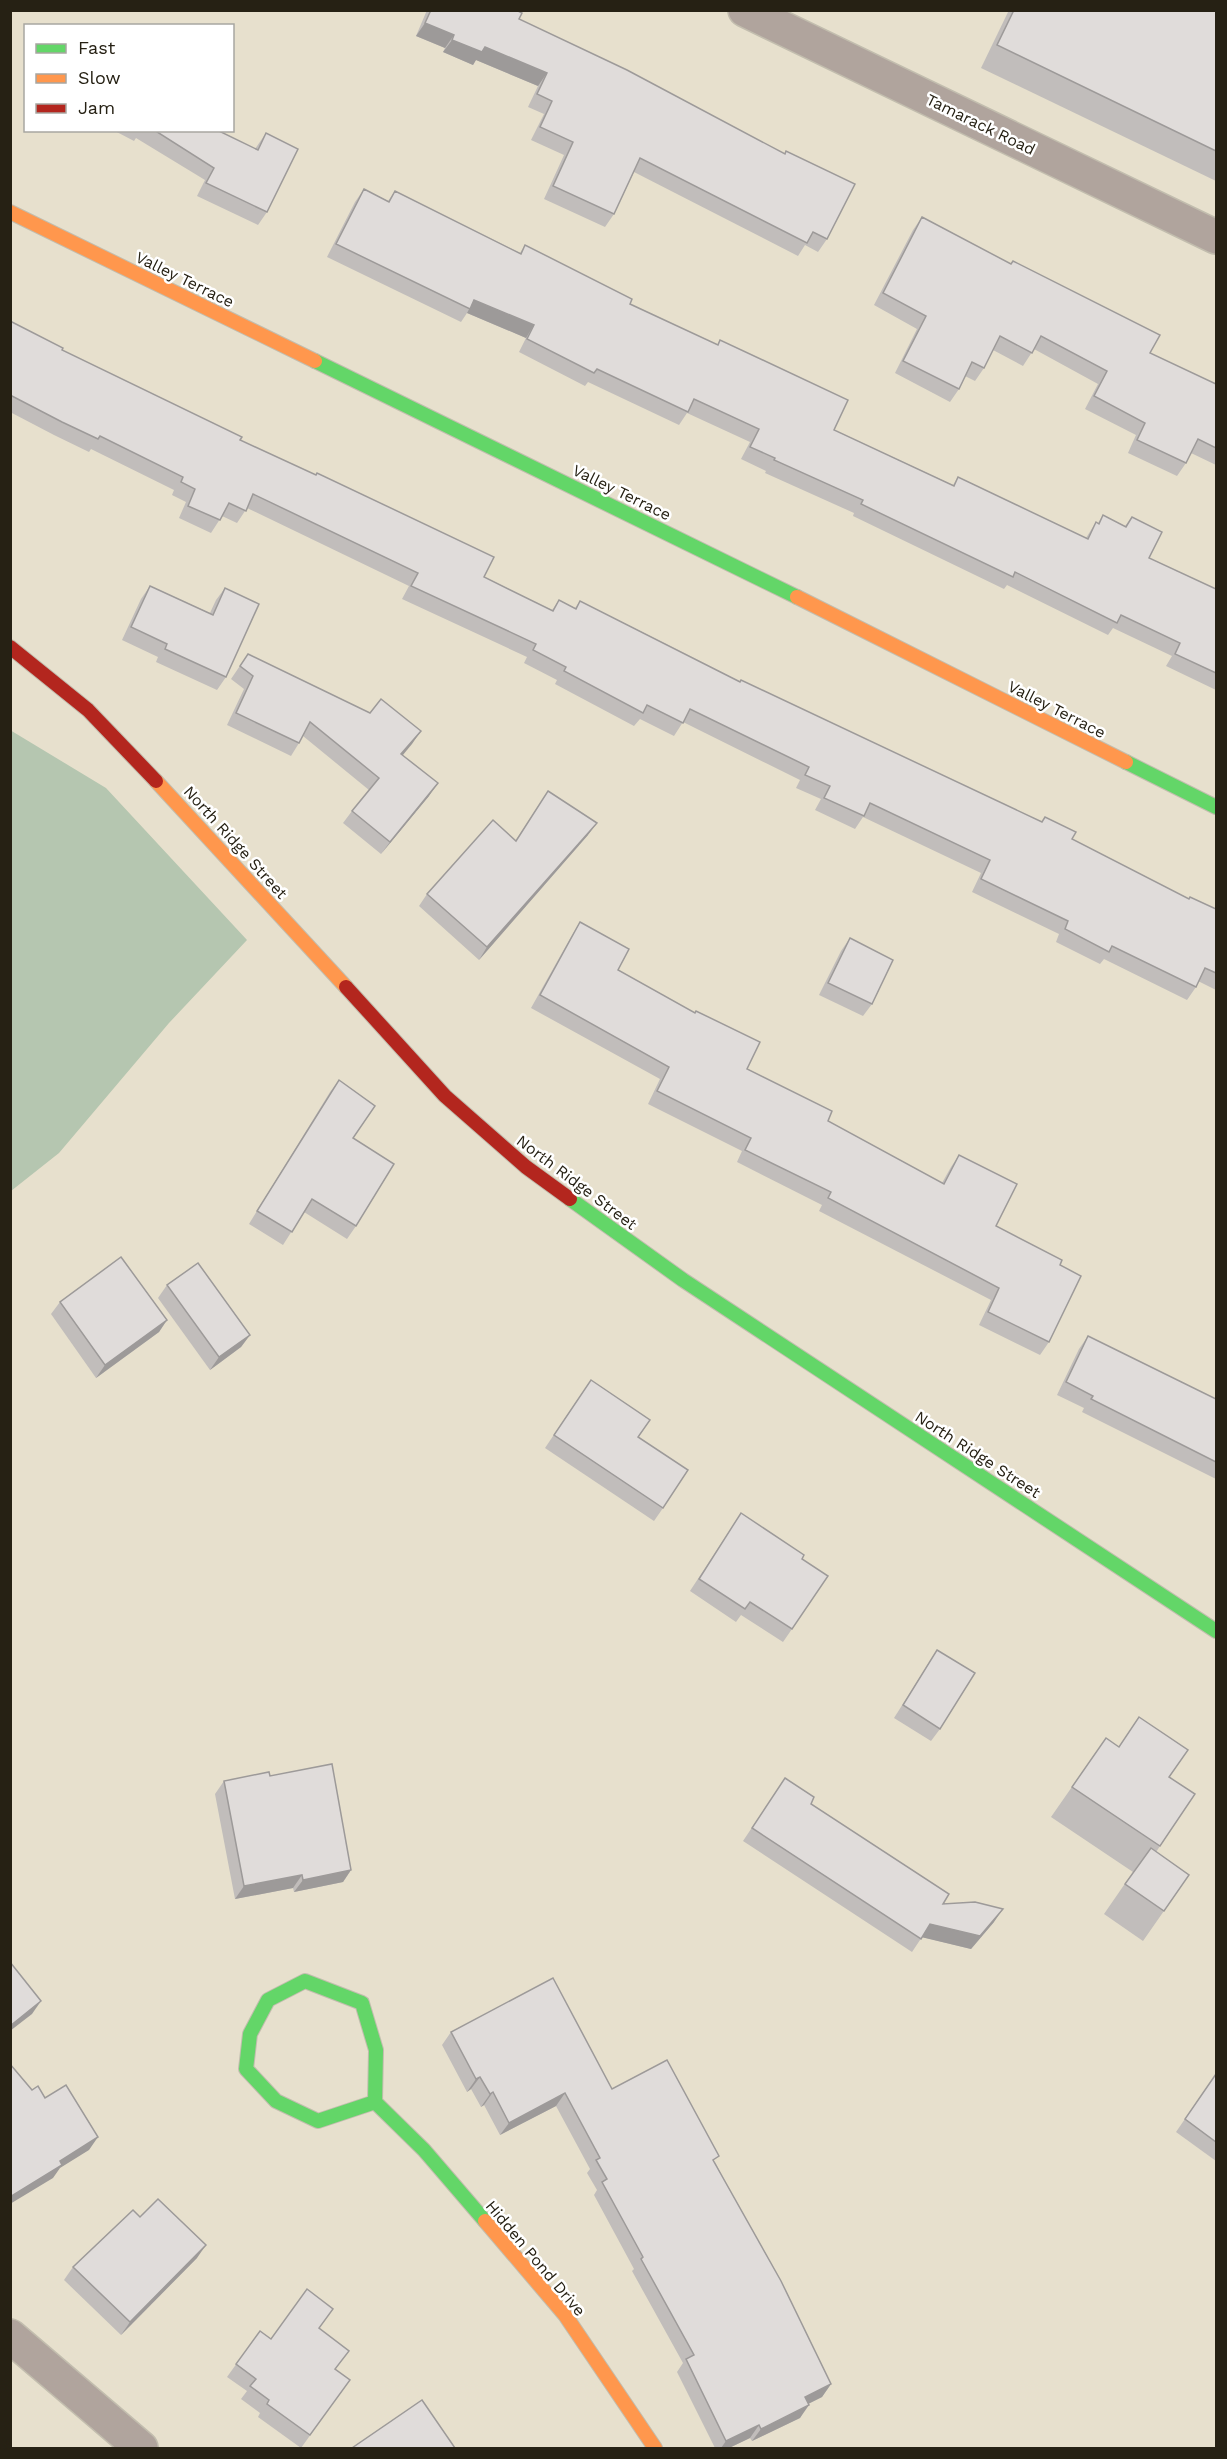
<svg xmlns="http://www.w3.org/2000/svg" width="1227" height="2459" viewBox="0 0 1227 2459" font-family="'Work Sans',sans-serif">
<style>
.forest{fill:#b5c6b0}
.lines{fill:none;stroke-linecap:round;stroke-linejoin:round}
.street-casing{stroke:#c2bdae;stroke-width:36}
.fast-casing{stroke:#c2bdae;stroke-width:16}
.slow-casing{stroke:#c2bdae;stroke-width:16}
.jam-casing{stroke:#c2bdae;stroke-width:16}
.street{stroke:#b0a49d;stroke-width:33}
.fast{stroke:#63d668;stroke-width:14}
.slow{stroke:#ff974d;stroke-width:14}
.jam{stroke:#b3261e;stroke-width:14}
.wall{fill:#c1bdbb}
.shaded-wall{fill:#9d9a99}
.building{fill:#e0dcda;stroke:#9d9a99;stroke-width:1.5}
.labels{text-anchor:middle;stroke-width:5;stroke-linejoin:round;paint-order:stroke}
.street-label{font-size:16px;fill:#262114;stroke:#fff}
</style>
<rect width="100%" height="100%" fill="#e7e0cd"/>
<polygon class="forest" points="10,730 106,788 247,940 169,1023 59,1153 11,1191"/>
<g class="lines">
<defs>
<g id="street">
<polyline points="745,10 1216,237"/>
<polyline points="10,2336 141,2448"/>
</g>
<g id="fast">
<polyline points="315,361 797,597"/>
<polyline points="1126,762 1216,807"/>
<polyline points="570,1199 683,1280 1216,1631"/>
<polyline points="375,2102 318,2121 276,2101 246,2069 250,2034 268,2000 305,1981 362,2003 376,2050 375,2102 424,2150 485,2221"/>
</g>
<g id="slow">
<polyline points="10,212 315,361"/>
<polyline points="797,597 1126,762"/>
<polyline points="156,781 346,987"/>
<polyline points="485,2221 565,2315 655,2448"/>
</g>
<g id="jam">
<polyline points="10,647 88,710 156,781"/>
<polyline points="346,987 445,1096 526,1167 570,1199"/>
</g>
</defs>
<use href="#street" class="street-casing"/>
<use href="#fast" class="fast-casing"/>
<use href="#slow" class="slow-casing"/>
<use href="#jam" class="jam-casing"/>
<use href="#street" class="street"/>
<use href="#fast" class="fast"/>
<use href="#slow" class="slow"/>
<use href="#jam" class="jam"/>
</g>
<g class="wall">
<polygon points="427,10 516,10 519,19 827,239 818,252 805,245 798,256 634,172 614,214 605,227 544,199 564,155 531,140 544,114 528,107 538,86 476,60 473,65 443,52 445,48 416,36"/>
<polygon points="1009,10 1216,10 1216,181 981,68"/>
<polygon points="113,130 217,130 255,149 266,133 267,212 258,225 197,196 205,180 136,138 134,141"/>
<polygon points="364,189 388,201 395,191 520,253 525,245 630,304 717,345 720,340 834,430 953,485 958,477 1086,538 1096,522 1098,523 1103,515 1125,526 1132,517 1149,558 1216,589 1216,690 1166,666 1172,656 1113,628 1108,635 1007,585 1004,589 853,516 854,513 765,473 766,471 741,459 750,442 687,413 679,425 588,382 585,386 519,352 526,338 467,313 461,322 327,257 355,202"/>
<polygon points="922,217 1150,353 1216,384 1216,465 1191,453 1186,463 1177,476 1128,453 1136,435 1085,409 1098,384 1034,349 1023,366 993,350 984,368 975,381 965,376 959,389 950,402 895,373 917,329 874,305 913,230"/>
<polygon points="10,321 62,350 240,440 484,577 552,610 559,600 575,608 580,601 740,681 1072,839 1189,899 1216,909 1216,990 1198,981 1196,987 1187,1000 1104,959 1100,964 1056,942 1059,934 972,892 981,873 863,817 855,829 815,810 821,799 796,788 800,780 683,722 674,736 640,719 634,726 555,684 557,680 524,663 527,657 402,599 409,586 247,508 237,523 222,516 211,533 179,518 186,502 172,495 174,490 91,449 89,452 54,435 10,412"/>
<polygon points="150,586 210,613 216,600 225,588 226,677 217,690 156,662 158,657 122,640 141,599"/>
<polygon points="248,654 370,713 421,731 402,755 429,796 381,854 343,823 352,811 369,790 303,736 299,743 291,756 227,725 244,689 231,679"/>
<polygon points="548,791 588,835 479,960 419,906 427,894 516,840"/>
<polygon points="580,922 618,970 747,1069 828,1121 942,1183 951,1167 959,1155 996,1226 1060,1265 1049,1342 1040,1355 979,1325 991,1300 819,1211 822,1205 737,1162 742,1151 648,1104 660,1079 531,1008 572,935"/>
<polygon points="850,938 872,1004 863,1016 819,995 841,951"/>
<polygon points="339,1080 353,1138 356,1226 347,1239 304,1212 283,1245 249,1224 330,1092"/>
<polygon points="167,1285 250,1335 241,1347 210,1370 158,1298"/>
<polygon points="60,1302 167,1320 159,1332 96,1378 51,1314"/>
<polygon points="1088,1336 1216,1399 1216,1479 1082,1412 1084,1408 1057,1395 1079,1349"/>
<polygon points="582,1393 638,1437 663,1508 654,1521 545,1448"/>
<polygon points="741,1513 802,1559 792,1629 783,1642 741,1615 736,1622 690,1591"/>
<polygon points="937,1650 940,1729 931,1741 894,1718"/>
<polygon points="1106,1738 1119,1747 1169,1777 1195,1794 1156,1852 1189,1875 1143,1941 1104,1914 1133,1872 1051,1817"/>
<polygon points="270,1776 351,1870 343,1882 294,1892 293,1888 235,1899 215,1794 224,1781"/>
<polygon points="785,1778 811,1804 943,1904 994,1922 971,1949 922,1937 912,1952 743,1841"/>
<polygon points="451,2032 612,2089 715,2162 831,2384 822,2397 808,2404 800,2418 752,2441 750,2438 729,2448 715,2448 677,2372 683,2363 632,2271 634,2269 594,2195 597,2190 587,2173 590,2169 556,2106 500,2135 484,2105 481,2107 471,2089 467,2092 442,2045"/>
<polygon points="1216,2074 1216,2161 1176,2132"/>
<polygon points="140,2217 197,2258 121,2335 64,2280 73,2267"/>
<polygon points="319,2328 335,2370 350,2380 301,2448 258,2417 260,2413 241,2399 247,2391 227,2377 260,2331 271,2339"/>
</g>
<g class="shaded-wall">
<polygon points="425,23 454,35 445,48 416,36"/>
<polygon points="452,40 485,47 547,73 538,86 476,60 473,65 443,52"/>
<polygon points="474,300 534,325 526,338 467,313"/>
<polygon points="421,731 412,744 393,767 401,754"/>
<polygon points="438,783 429,796 381,854 390,842"/>
<polygon points="597,823 588,835 479,960 487,947"/>
<polygon points="167,1320 159,1332 96,1378 105,1365"/>
<polygon points="250,1335 241,1347 210,1370 219,1357"/>
<polygon points="351,1870 343,1882 294,1892 303,1880"/>
<polygon points="302,1875 293,1888 235,1899 244,1886"/>
<polygon points="1003,1909 994,1922 971,1949 921,1937 930,1924"/>
<polygon points="41,2001 32,2014 10,2031 10,2026"/>
<polygon points="480,2077 471,2089 467,2092 476,2079"/>
<polygon points="493,2092 484,2105 481,2107 490,2094"/>
<polygon points="565,2093 556,2106 500,2135 509,2123"/>
<polygon points="98,2137 89,2150 60,2168 53,2178 10,2204 10,2197 60,2161"/>
<polygon points="206,2245 197,2258 121,2335 130,2322"/>
<polygon points="831,2384 822,2397 796,2410 805,2397"/>
<polygon points="809,2405 800,2418 752,2441 761,2429"/>
<polygon points="759,2425 750,2438 729,2448 721,2448 726,2441"/>
</g>
<g class="building">
<polygon points="431,10 516,10 522,13 519,19 627,70 785,154 786,151 855,184 827,239 813,232 807,243 640,158 614,214 553,186 573,142 540,127 552,101 537,94 547,73 485,47 482,52 452,40 454,35 425,23"/>
<polygon points="1014,10 1216,10 1216,151 997,45"/>
<polygon points="154,130 217,130 258,150 266,133 298,149 267,212 206,183 214,168"/>
<polygon points="364,189 389,202 395,191 521,254 525,245 632,299 630,304 718,345 720,340 848,400 834,430 954,486 958,477 1088,539 1096,522 1099,524 1103,515 1126,527 1132,517 1162,532 1149,558 1216,589 1216,673 1175,654 1180,643 1121,615 1117,623 1015,572 1013,577 861,504 863,500 774,460 775,458 750,447 759,429 694,399 688,412 597,369 594,373 527,339 534,325 474,300 470,309 336,244"/>
<polygon points="922,217 1011,264 1013,261 1160,335 1150,353 1216,384 1216,448 1198,439 1186,463 1137,440 1145,423 1094,396 1107,371 1041,336 1032,353 1000,336 984,368 972,362 959,389 903,361 926,316 883,293"/>
<polygon points="10,321 63,348 62,350 242,437 240,440 316,475 317,473 494,557 484,577 553,611 559,600 576,609 580,601 740,682 741,680 1042,822 1045,817 1076,832 1072,839 1189,899 1190,897 1216,909 1216,973 1205,968 1196,987 1112,946 1109,952 1065,929 1068,921 981,879 990,860 870,803 864,816 824,798 830,786 805,775 809,767 690,709 683,723 647,705 643,713 564,671 566,667 533,650 536,644 411,586 418,573 253,494 246,511 229,503 220,520 188,506 195,489 181,482 183,477 100,436 98,439 62,422 10,395"/>
<polygon points="150,586 213,615 225,588 259,604 226,677 165,649 167,644 131,627"/>
<polygon points="248,654 370,713 381,699 421,731 401,754 438,783 390,842 352,811 379,778 310,722 299,743 236,713 253,676 240,666"/>
<polygon points="548,791 597,823 487,947 427,894 493,820 516,841"/>
<polygon points="580,922 629,949 618,970 695,1013 696,1011 760,1042 747,1069 832,1111 828,1121 944,1184 959,1155 1017,1184 996,1226 1062,1260 1060,1265 1081,1276 1049,1342 988,1312 999,1288 828,1198 831,1192 745,1150 751,1138 657,1091 669,1067 540,995"/>
<polygon points="850,938 893,960 872,1004 828,983"/>
<polygon points="339,1080 375,1106 353,1138 394,1164 356,1226 312,1199 292,1232 257,1211"/>
<polygon points="121,1257 167,1320 105,1365 60,1302"/>
<polygon points="198,1263 250,1335 219,1357 167,1285"/>
<polygon points="1088,1336 1216,1399 1216,1462 1091,1399 1093,1396 1066,1382"/>
<polygon points="591,1380 650,1420 638,1437 688,1470 663,1508 554,1435"/>
<polygon points="741,1513 804,1555 802,1559 828,1576 792,1629 750,1602 745,1609 699,1579"/>
<polygon points="937,1650 975,1673 940,1729 903,1705"/>
<polygon points="1139,1717 1188,1750 1169,1777 1195,1794 1160,1846 1072,1787 1106,1738 1119,1747"/>
<polygon points="332,1764 351,1870 303,1880 302,1875 244,1886 224,1781 269,1772 270,1776"/>
<polygon points="785,1778 814,1797 811,1804 949,1894 943,1904 975,1902 1003,1909 980,1936 930,1924 921,1939 752,1828"/>
<polygon points="1151,1848 1189,1875 1164,1911 1125,1884"/>
<polygon points="10,1962 41,2001 10,2026"/>
<polygon points="553,1978 612,2089 667,2060 719,2156 713,2160 781,2281 831,2384 805,2397 809,2405 761,2429 759,2425 726,2441 686,2359 694,2355 641,2259 643,2257 602,2182 607,2179 596,2160 600,2158 565,2093 509,2123 493,2092 490,2094 480,2077 476,2079 451,2032"/>
<polygon points="10,2064 32,2090 38,2086 45,2098 66,2085 98,2137 60,2161 62,2165 10,2197"/>
<polygon points="1216,2074 1216,2142 1185,2119"/>
<polygon points="158,2199 206,2245 130,2322 73,2267 133,2210 140,2217"/>
<polygon points="307,2289 333,2309 319,2328 349,2351 335,2369 350,2380 310,2435 267,2404 269,2400 250,2386 256,2379 236,2364 260,2331 271,2339"/>
<polygon points="422,2400 455,2448 352,2448"/>
</g>
<g class="labels">
<g class="street-label">
<text transform="translate(981 124) rotate(26)" y="6">Tamarack Road</text>
<text transform="translate(185 279) rotate(26)" y="6">Valley Terrace</text>
<text transform="translate(622 492) rotate(26)" y="6">Valley Terrace</text>
<text transform="translate(1057 709) rotate(27)" y="6">Valley Terrace</text>
<text transform="translate(236 842) rotate(48)" y="6">North Ridge Street</text>
<text transform="translate(577 1182) rotate(37)" y="6">North Ridge Street</text>
<text transform="translate(978 1454) rotate(33)" y="6">North Ridge Street</text>
<text transform="translate(536 2258) rotate(50)" y="6">Hidden Pond Drive</text>
</g>
</g>
<rect width="1227" height="2459" fill="none" stroke="#262114" stroke-width="24"/>
<rect x="24" y="24" width="210" height="108" fill="#ffffff" stroke="#a8a6a1" stroke-width="1.5"/>
<rect x="36" y="44" width="30" height="9" fill="#63d668" stroke="#a8a6a1" stroke-width="1.5"/>
<text x="78" y="54" font-size="18" fill="#262114">Fast</text>
<rect x="36" y="74" width="30" height="9" fill="#ff974d" stroke="#a8a6a1" stroke-width="1.5"/>
<text x="78" y="84" font-size="18" fill="#262114">Slow</text>
<rect x="36" y="104" width="30" height="9" fill="#b3261e" stroke="#a8a6a1" stroke-width="1.5"/>
<text x="78" y="114" font-size="18" fill="#262114">Jam</text>
</svg>
